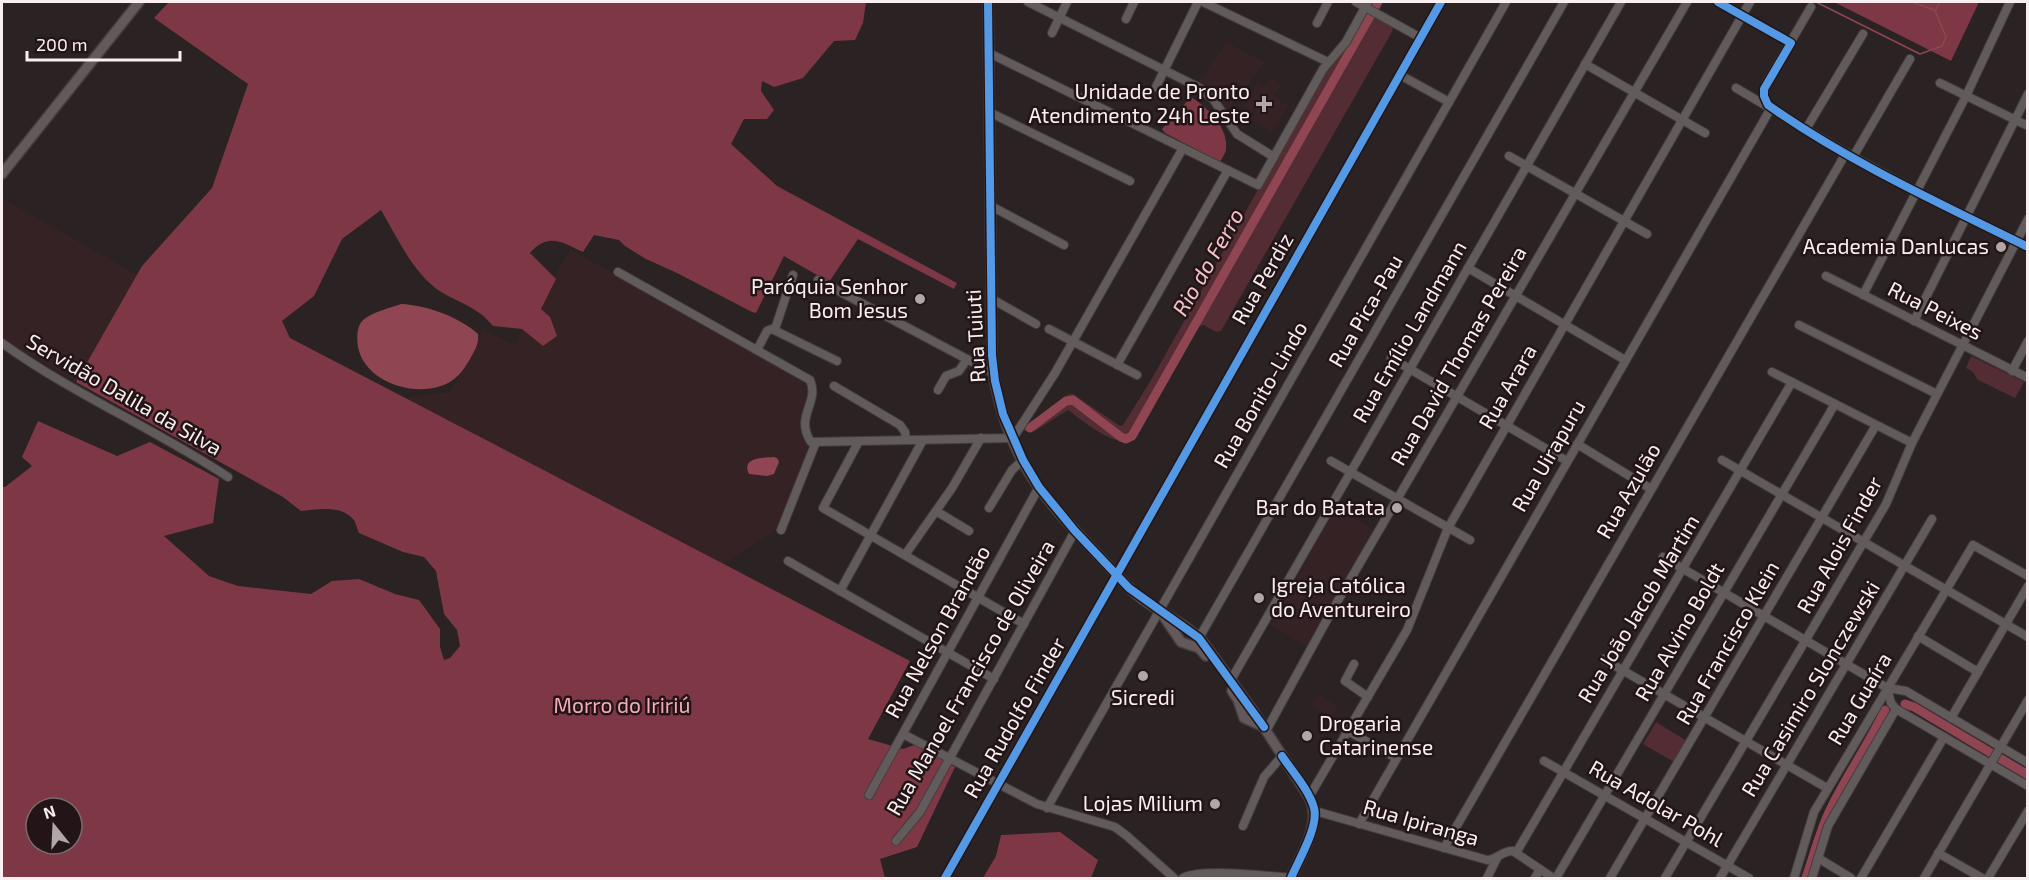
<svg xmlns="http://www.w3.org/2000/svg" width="2029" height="880" viewBox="0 0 2029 880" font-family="'Exo 2',sans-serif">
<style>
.built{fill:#352225}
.green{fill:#542c33}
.forest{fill:#7e3845;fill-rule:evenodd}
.water{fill:#904552}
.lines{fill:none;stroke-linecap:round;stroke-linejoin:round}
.stream{stroke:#904552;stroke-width:1.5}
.river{stroke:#904552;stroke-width:9}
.minor-casing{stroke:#443d3e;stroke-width:10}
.major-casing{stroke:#443d3e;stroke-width:12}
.minor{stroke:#615b5c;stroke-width:8}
.major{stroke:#64595a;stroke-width:9}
.cycleway-casing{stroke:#231517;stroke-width:11}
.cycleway{stroke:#5399e6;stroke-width:8}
.poi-dot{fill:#b1a7a8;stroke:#231517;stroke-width:2}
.labels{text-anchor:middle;stroke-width:5;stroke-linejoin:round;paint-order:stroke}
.poi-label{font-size:21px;fill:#f9eff0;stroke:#231517;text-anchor:end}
.street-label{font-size:21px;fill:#f9eff0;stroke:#231517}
.park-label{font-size:21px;fill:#f3acb5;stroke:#231517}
.water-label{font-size:22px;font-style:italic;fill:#f4c4c9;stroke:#231517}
</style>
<rect width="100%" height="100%" fill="#2a2223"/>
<g class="built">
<polygon points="1226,42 1265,62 1227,111 1199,81"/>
<polygon points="1271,77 1282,84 1275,96 1281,100 1280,102 1289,105 1272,133 1251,120 1257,110 1254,108 1249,116 1241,111 1257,82 1264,87"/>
<polygon points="2,198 138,275 76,382 2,340"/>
<polygon points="570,249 806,380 812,447 775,531 723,564 393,399 450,392 483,329 514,345"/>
<polygon points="1336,508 1374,530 1306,646 1270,625"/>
<polygon points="1318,694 1339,707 1331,719 1311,706"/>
</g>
<g class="green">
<path d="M1364,12H1367L1392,26L1393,30L1221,331L1216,332L1204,325L1197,327L1130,441C1111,445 1083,421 1068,410L1035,431H1024V427L1069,394H1073L1120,426L1123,425L1151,380L1325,70Z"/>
<polygon points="1971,356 2024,382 2015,398 1978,380 1972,371 1966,368"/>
<polygon points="1656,722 1687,741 1674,762 1643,744"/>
</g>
<g class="forest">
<path d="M169,2H866L863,23L855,40L834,41L803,78L774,87L762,81L761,91L774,110L767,119H744L731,144L777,186L957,283L954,289L858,239L829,282L784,256L756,313L752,312L677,273L646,259L625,246L619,240L594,235L583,252C562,242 548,232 530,253L556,279L541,309L550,317L557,336L543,346L522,329L493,326C477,306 458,303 438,290C412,271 397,237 381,210L342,239L314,296L282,321L290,338L910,661L868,739L903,749L917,744L955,767L917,847L880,859L885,878H2V487H5L32,466L22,457L38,421L117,456L150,442L219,479L213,523L164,536L209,576L238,586L311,594L332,581L359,579L395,594L419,600L440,629V647L444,660L450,658L460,646L457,630L444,614L436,571L424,557L403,552L359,533C357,529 356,522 353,519C342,505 316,509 301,511L283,497L76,382L142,266L212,188L248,84L154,18ZM36,808H72V844H36Z"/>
<polygon points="1834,2 1979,2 1951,61"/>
<path d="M1191,97C1207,107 1229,128 1226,149C1226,153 1222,158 1220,162L1165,133L1162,129Z"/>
<polygon points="1060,832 1098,860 1091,878 983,878 996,856 1001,835"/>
</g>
<g class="water">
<path d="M401,304C427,305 459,317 478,334C479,344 475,350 470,359C464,369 458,378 448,383C417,399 365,383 358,347C357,338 356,327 363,320C372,312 390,308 401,304Z"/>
<path d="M774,457L777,458L779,462L774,474L767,476L749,474C741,457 762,458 774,457Z"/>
</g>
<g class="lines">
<g class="stream">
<polyline points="1816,2 1920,54 1942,46 1946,37 1935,11 1940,2"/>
<polyline points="1912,2 1934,10"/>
</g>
<g class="river">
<polyline points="1030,428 1066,401 1073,400 1121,437 1126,439 1132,436 1378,2"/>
<polyline points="1905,704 1914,707 2028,775"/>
<path d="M1806,878C1814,855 1820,830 1831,808C1847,775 1869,744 1885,710"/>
</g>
<defs>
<g id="minor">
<polyline points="1028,2 1198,87 1213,99 1237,134 1274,157"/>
<polyline points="1203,2 1328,62"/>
<polyline points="1356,2 1421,38"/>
<polyline points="1718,2 1791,43"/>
<polyline points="1126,19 1134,2"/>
<polyline points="1317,23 1328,2"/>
<polyline points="1052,33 1067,2"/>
<polyline points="989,53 1258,185 1323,69 1346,42 1368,2"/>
<polyline points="1585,64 1705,133"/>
<polyline points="1400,75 1449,102"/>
<polyline points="1940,83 2028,126"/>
<polyline points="1156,87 1198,2"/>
<polyline points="1736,88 1846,153 1917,192 2028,247"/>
<polyline points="1768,105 1764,96 1766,84 1811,7"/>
<polyline points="989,112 1130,181"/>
<polyline points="1806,129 1863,34"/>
<polyline points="1509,156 1647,234"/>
<polyline points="1853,157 1910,59"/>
<polyline points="991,206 1064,245"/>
<polyline points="1468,268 1625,360"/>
<path d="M618,272L810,380C820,403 794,416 811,442L1013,438L1055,373L1183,148"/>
<polyline points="1826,276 2028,378"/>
<polyline points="818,280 993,373"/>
<polyline points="1863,295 1966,96 2010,2"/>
<polyline points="992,299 1036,324"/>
<polyline points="1914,321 2028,94"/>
<polyline points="1799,325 1937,394"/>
<polyline points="775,329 793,275"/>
<polyline points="1049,329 1137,375"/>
<path d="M2,343C73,394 155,429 228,477"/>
<polyline points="757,350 767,331 772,329 837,361"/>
<polyline points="1391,358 1567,461"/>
<polyline points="1117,365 1228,170"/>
<polyline points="2012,371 2028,341"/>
<polyline points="1772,372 1912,443"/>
<polyline points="834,386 900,425 905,432 906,440"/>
<polyline points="938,390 946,376 959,371 967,359"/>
<polyline points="859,441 823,508 1024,624"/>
<polyline points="1577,444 1651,489"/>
<polyline points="1722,460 2028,637"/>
<polyline points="1331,461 1470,540"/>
<polyline points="989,508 1012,470 1023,460"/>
<polyline points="936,511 969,531"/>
<polyline points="781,530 816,442"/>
<polyline points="905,555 952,488 981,438"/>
<polyline points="1663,557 1887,688 1906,691 2028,763"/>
<polyline points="788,561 994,679"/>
<polyline points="840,591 923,440"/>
<polyline points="1918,636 1978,672"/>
<polyline points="1199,638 1564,2"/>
<polyline points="1603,659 1827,788"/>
<polyline points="1354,664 1345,681 1368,697"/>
<polyline points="1231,680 1621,2"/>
<polyline points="1887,688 1891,703 1896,709 2028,786"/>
<polyline points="1951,718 2028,586"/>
<polyline points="1266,731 1329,616 1687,2"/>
<polyline points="1348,731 1396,758"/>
<polyline points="903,734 1037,804 1115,827 1127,836 1174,878"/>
<polyline points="1544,761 1749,878"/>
<polyline points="869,795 1039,487"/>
<polyline points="1309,797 1407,630 1448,528 1750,2"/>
<polyline points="1047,808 1506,2"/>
<path d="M1315,811L1487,860C1497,860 1503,850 1513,851L1553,878"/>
<polyline points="1359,824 1771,108"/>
<polyline points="1243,826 1264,777 1282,756"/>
<polyline points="896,841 920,812 1075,531"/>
<polyline points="1444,848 1846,153"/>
<polyline points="1516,853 1792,382"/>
<polyline points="1938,853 1982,878"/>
<polyline points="1818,858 1851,878"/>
<polyline points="945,878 1441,2"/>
<path d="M1183,878C1202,868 1268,876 1292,878"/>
<polyline points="1487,878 1497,858"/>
<polyline points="1535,878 1540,869"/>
<polyline points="1556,878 1835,404"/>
<polyline points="1610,878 1876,425"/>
<polyline points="1665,878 1886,504 1912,443 2028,219"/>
<polyline points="1720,878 1932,519"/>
<polyline points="1794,878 1814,812 1973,545 2028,576"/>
<polyline points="1812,878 1828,826 1896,709"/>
<polyline points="1861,878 1944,737"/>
<polyline points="1924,878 2028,700"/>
<polyline points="1988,878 2028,811"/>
</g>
<g id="major">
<path d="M988,2L992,355C993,395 1011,446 1033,479C1051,506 1074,529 1095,552C1109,566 1122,582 1137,595C1157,612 1185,622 1203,642L1254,712L1309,797C1323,823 1301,854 1291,878"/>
<polyline points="2,174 139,2"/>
<polyline points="1164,617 1181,642 1199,648 1206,656"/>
<polyline points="1232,691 1238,700 1244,718 1264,727"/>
</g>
</defs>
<use href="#minor" class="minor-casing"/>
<use href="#major" class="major-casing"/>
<use href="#minor" class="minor"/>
<use href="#major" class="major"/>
<defs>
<g id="cycleway">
<polyline points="988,2 992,355 995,381 1003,414 1023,460 1039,487 1075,531 1129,588 1199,638 1264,727"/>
<path d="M1718,2L1791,43L1764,89V96L1768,105C1847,161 1941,204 2028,247"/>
<path d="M1282,756C1292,771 1309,790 1314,808C1319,827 1298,861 1291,878"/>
<polyline points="945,878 1441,2"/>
</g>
</defs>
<use href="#cycleway" class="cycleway-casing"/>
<use href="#cycleway" class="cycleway"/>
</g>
<g class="poi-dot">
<path d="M1261 95h6v6h6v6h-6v6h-6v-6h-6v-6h6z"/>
<circle cx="2001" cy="247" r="6"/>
<circle cx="920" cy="299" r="6"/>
<circle cx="1397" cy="508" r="6"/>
<circle cx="1259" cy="598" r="6"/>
<circle cx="1143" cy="676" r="6"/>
<circle cx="1307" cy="736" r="6"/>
<circle cx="1215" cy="804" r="6"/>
</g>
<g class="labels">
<g class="poi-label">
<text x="1250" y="99">Unidade de Pronto<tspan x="1250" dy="24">Atendimento 24h Leste</tspan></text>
<text x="1989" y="254">Academia Danlucas</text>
<text x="908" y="294">Paróquia Senhor<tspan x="908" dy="24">Bom Jesus</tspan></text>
<text x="1385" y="515">Bar do Batata</text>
<text x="1271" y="593" text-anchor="start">Igreja Católica<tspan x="1271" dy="24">do Aventureiro</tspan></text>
<text x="1143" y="705" text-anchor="middle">Sicredi</text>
<text x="1319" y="731" text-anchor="start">Drogaria<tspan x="1319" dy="24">Catarinense</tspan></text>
<text x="1203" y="811">Lojas Milium</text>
</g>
<g class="street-label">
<text transform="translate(1263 279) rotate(-60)" y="7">Rua Perdiz</text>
<text transform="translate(1366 311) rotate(-60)" y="7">Rua Pica-Pau</text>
<text transform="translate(1935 311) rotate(27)" y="7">Rua Peixes</text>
<text transform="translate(1410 332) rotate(-60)" y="7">Rua Emílio Landmann</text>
<text transform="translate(976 336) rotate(-93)" y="7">Rua Tuiuti</text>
<text transform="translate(1459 356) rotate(-60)" y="7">Rua David Thomas Pereira</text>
<text transform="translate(1508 387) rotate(-60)" y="7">Rua Arara</text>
<text transform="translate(124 395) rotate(30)" y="7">Servidão Dalila da Silva</text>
<text transform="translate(1261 395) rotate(-60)" y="7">Rua Bonito-Lindo</text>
<text transform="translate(1549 456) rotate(-60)" y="7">Rua Uirapuru</text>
<text transform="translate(1629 491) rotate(-60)" y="7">Rua Azulão</text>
<text transform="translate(1840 545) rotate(-61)" y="7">Rua Alois Finder</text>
<text transform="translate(1639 609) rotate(-59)" y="7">Rua João Jacob Martim</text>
<text transform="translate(938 632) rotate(-61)" y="7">Rua Nelson Brandão</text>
<text transform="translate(1680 632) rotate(-60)" y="7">Rua Alvino Boldt</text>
<text transform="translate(1728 643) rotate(-60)" y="7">Rua Francisco Klein</text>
<text transform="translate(971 678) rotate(-60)" y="7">Rua Manoel Francisco de Oliveira</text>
<text transform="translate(1811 689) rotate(-59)" y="7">Rua Casimiro Slonczewski</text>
<text transform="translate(1860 699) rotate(-59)" y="7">Rua Guaíra</text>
<text transform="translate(1015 718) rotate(-60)" y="7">Rua Rudolfo Finder</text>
<text transform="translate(1656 804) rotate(30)" y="7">Rua Adolar Pohl</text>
<text transform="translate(1421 823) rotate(16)" y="7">Rua Ipiranga</text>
</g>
<g class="park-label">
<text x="622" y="713">Morro do Iririú</text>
</g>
<g class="water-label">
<text transform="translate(1208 262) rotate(-60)" y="8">Rio do Ferro</text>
</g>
</g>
<rect width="2029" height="880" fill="none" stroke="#f9eff0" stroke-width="6"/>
<g transform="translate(54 826) rotate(342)"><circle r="28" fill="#231517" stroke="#796c6e" stroke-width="1.5"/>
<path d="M0-4.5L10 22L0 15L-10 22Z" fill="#b1a7a8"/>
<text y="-9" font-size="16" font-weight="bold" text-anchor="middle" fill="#f9eff0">N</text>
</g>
<path d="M27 51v9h153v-9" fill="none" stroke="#f9eff0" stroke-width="3"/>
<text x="36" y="51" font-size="18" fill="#f9eff0" stroke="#231517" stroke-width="4.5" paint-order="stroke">200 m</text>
</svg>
